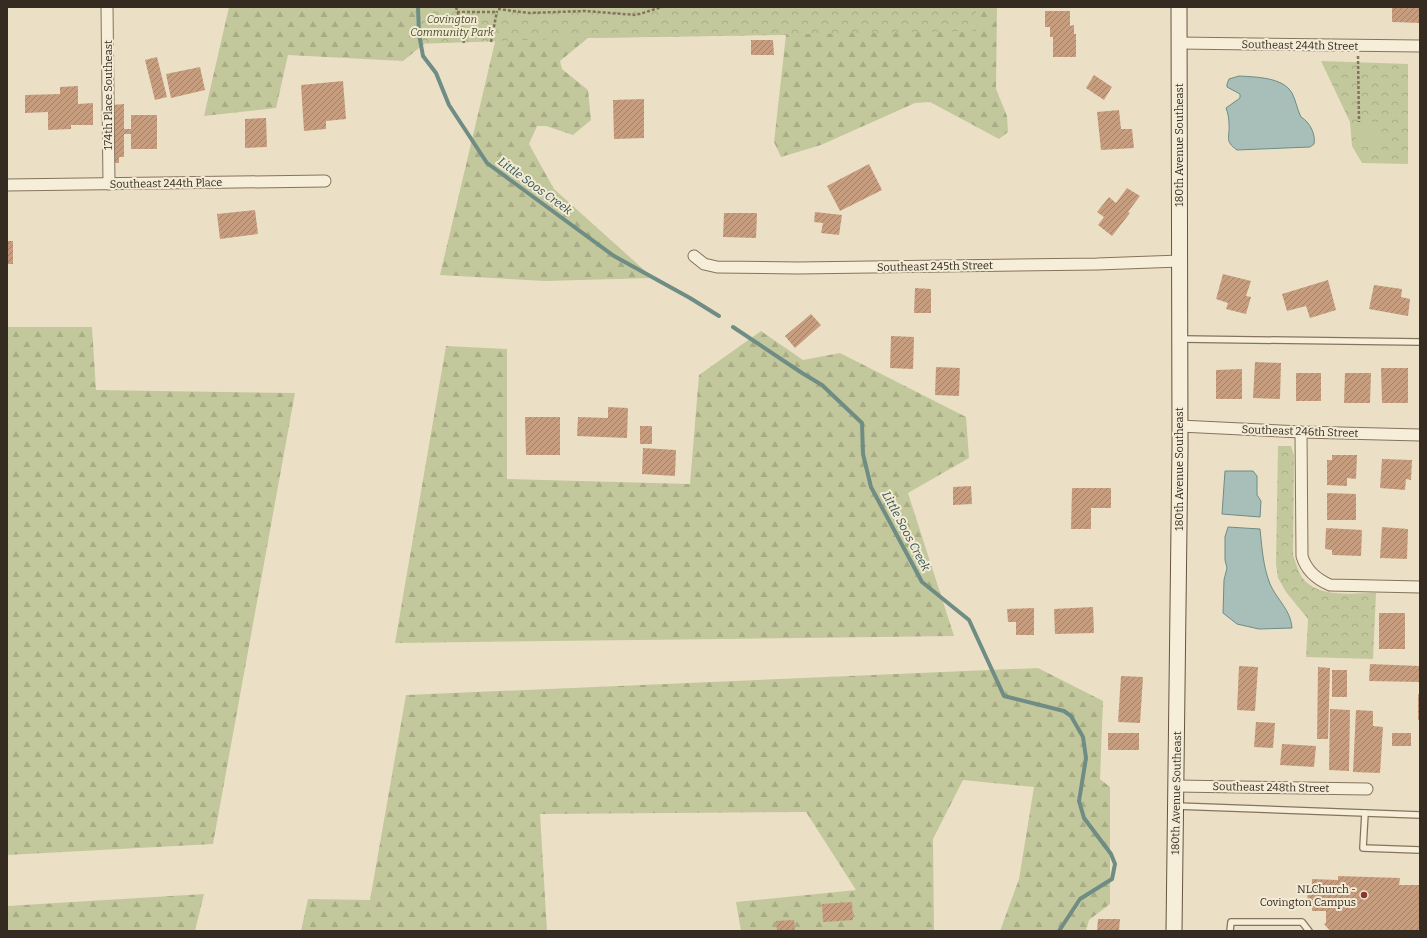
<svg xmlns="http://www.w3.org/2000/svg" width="1427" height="938" viewBox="0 0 1427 938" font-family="Bitter,serif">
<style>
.forest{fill:url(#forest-firs)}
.park{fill:url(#park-crowns)}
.pitch{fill:#c2c89b}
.water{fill:#a7bfb8;stroke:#6f8c85}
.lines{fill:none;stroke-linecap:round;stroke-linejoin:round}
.stream{stroke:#6f8c85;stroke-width:4}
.building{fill:url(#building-hatch)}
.lane-casing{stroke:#85735d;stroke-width:8}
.street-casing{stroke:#85735d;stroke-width:13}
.secondary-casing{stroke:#665440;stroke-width:17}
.path{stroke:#85735d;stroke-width:2.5;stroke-dasharray:3 2;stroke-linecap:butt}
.lane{stroke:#f6eed9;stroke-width:5.5}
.street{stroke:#f6eed9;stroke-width:11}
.secondary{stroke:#f6eed9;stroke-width:15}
.poi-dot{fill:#8f3332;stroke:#f3ebd5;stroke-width:1.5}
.labels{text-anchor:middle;stroke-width:4;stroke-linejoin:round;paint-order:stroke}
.park-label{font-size:11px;font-style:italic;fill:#465128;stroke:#f3ebd5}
.street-label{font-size:11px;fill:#362b20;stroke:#f3ebd5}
.poi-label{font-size:11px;fill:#362b20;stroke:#f3ebd5;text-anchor:end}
.water-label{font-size:12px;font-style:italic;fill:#305453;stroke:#f3ebd5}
</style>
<defs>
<pattern id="forest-firs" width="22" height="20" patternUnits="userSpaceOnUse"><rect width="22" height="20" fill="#c2c89b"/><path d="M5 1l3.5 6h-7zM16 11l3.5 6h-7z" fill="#a7ac85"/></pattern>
<pattern id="park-crowns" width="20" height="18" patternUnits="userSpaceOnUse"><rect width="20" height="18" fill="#c2c89b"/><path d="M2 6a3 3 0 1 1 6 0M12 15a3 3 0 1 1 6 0" fill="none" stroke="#a7ac85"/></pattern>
<pattern id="building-hatch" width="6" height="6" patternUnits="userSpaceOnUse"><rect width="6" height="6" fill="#c69e7f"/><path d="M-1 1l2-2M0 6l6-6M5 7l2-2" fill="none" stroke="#a28168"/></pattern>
</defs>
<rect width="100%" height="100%" fill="#ebe0c6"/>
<g class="forest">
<polygon points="229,7 420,7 424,44 403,61 288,55 276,108 204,116"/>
<polygon points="506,7 997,7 996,89 1007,116 1008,132 999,139 930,102 915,103 821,145 781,157 774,142 786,35 588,38 560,61 562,69 588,90 591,120 573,135 546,126 537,126 529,144 554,189 653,278 545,281 440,275 495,42"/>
<polygon points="7,327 92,327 96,390 295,393 213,844 7,855"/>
<polygon points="761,331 803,360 840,353 966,417 969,458 908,493 954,636 395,643 446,346 507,349 507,479 690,484 699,375"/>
<polygon points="1038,668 1103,701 1100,779 1110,787 1110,904 1089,920 1086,931 1000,931 1019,879 1034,787 963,780 933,839 934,931 741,931 736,902 856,890 806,812 540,814 547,931 301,931 308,899 370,900 406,695"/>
<polygon points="204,894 195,931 7,931 7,906"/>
</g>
<g class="park">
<polygon points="415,7 976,7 976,31 588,38 415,44"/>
<polygon points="1321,61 1408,64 1408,164 1362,163 1352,146 1350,122"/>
<path d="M1278,446H1291L1294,455L1293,555C1296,563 1299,575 1305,581C1322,598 1354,593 1376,593L1373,659L1306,657L1308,619L1286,592L1278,578L1276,564Z"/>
</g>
<rect class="pitch" x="1356" y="122" width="24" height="25"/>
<g class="water">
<path d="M1239,76C1255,77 1283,77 1292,93C1296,101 1297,109 1301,117C1310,122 1316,135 1314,144L1310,147L1237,150C1224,141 1230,137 1229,124C1229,119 1228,113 1226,108L1240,98V94L1227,87V84L1229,79Z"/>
<polygon points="1225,471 1253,471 1257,476 1257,495 1261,501 1260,517 1222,514"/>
<path d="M1228,527L1260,529C1262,548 1263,566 1270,584C1277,600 1291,610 1292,628L1259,629L1237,624L1223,613L1224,580L1227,568L1225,560V537Z"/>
</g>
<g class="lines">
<g class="stream">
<polyline points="418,7 419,34 423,56 436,73 449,105 487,163 614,256 690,298 719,316"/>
<polyline points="733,327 802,373 822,385 862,423 863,454 871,487 922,582 969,620 1004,696 1064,711 1071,716 1083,737 1086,758 1079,801 1084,818 1111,854 1115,864 1112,879 1080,899 1059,931"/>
</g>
</g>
<g class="building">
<polygon points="1392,7 1420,7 1420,23 1392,22"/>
<polygon points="1045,11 1070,11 1070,26 1074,25 1074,34 1076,34 1076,57 1053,57 1053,37 1050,37 1050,27 1045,27"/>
<polygon points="751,40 773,40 774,55 751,55"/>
<polygon points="157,57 167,97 155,100 145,60"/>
<polygon points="200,67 205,90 171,98 166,74"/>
<polygon points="1094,75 1112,87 1104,100 1086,88"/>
<polygon points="343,81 346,119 326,121 326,129 304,131 301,85"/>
<polygon points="78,86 78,104 93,103 93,125 71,125 71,129 48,130 48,112 25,113 25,95 60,94 60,87"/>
<polygon points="644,99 644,138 614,139 613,100"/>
<polygon points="124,104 124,129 131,129 131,115 157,115 157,149 131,149 131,134 124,134 124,157 119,157 119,163 114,163 112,105"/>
<polygon points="1119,110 1121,129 1132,129 1134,148 1101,150 1097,112"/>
<polygon points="266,118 267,147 245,148 245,119"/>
<polygon points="869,164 882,190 840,211 827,186"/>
<polygon points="1127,188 1140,196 1128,212 1130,213 1112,236 1098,225 1104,217 1097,212 1109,197 1116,203"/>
<polygon points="255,210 258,234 220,239 217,214"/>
<polygon points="815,212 842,215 839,235 821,233 823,223 814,222"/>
<polygon points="724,213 757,213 756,238 723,237"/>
<rect x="7" y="241" width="6" height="23"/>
<polygon points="1223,274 1251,281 1246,296 1251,297 1246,314 1226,309 1228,303 1216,299"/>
<polygon points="1328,280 1336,310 1310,318 1306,306 1287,311 1282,294"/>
<polygon points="1374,285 1402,289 1401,297 1410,299 1408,316 1369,309"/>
<polygon points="915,288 931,289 931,313 914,313"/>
<polygon points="811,314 821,325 795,348 785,336"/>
<polygon points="891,336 914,337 913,369 890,368"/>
<polygon points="1255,362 1281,363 1280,399 1253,398"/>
<polygon points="936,367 960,368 959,396 935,395"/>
<polygon points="1381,368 1408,368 1408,403 1382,403"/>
<polygon points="1242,369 1242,399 1216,399 1216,370"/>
<rect x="1296" y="373" width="25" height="28"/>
<polygon points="1345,373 1371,373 1370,403 1344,403"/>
<polygon points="608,407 628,408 627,438 577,436 578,417 608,418"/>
<polygon points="525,417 560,417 560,455 526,455"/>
<rect x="640" y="426" width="12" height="18"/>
<polygon points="643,448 676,450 675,476 642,474"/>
<polygon points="1332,455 1357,455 1356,479 1347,478 1347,486 1327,485 1327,460 1332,460"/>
<polygon points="1382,459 1412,460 1411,480 1406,479 1405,490 1380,488"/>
<polygon points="971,486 972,504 953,505 953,487"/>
<polygon points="1072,488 1111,488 1111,508 1091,508 1091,529 1071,529"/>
<polygon points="1327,493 1356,494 1356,520 1327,520"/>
<polygon points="1382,527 1408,529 1407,559 1380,558"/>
<polygon points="1326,528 1362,530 1361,556 1332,555 1332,550 1325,549"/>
<polygon points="1093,607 1094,633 1055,634 1054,609"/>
<polygon points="1034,608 1034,635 1016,635 1016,622 1008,622 1007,609"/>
<rect x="1379" y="613" width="26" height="36"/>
<polygon points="1370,664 1420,666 1420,682 1369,681"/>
<polygon points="1239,666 1258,667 1255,711 1237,710"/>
<polygon points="1318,667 1330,668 1328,739 1317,739"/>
<rect x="1332" y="670" width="15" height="27"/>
<polygon points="1121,676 1143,677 1140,723 1118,722"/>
<rect x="1418" y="694" width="2" height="26"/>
<polygon points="1330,709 1350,710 1349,771 1329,770"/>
<polygon points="1356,710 1373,711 1373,726 1383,727 1380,773 1353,772"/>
<polygon points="1256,722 1275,723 1273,748 1254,747"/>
<rect x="1108" y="733" width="31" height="17"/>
<rect x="1392" y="733" width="19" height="13"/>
<polygon points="1282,744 1316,746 1314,767 1280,765"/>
<polygon points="1338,876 1400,878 1399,885 1420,885 1420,931 1330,931 1324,924 1326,923 1326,911 1312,911 1312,904 1307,904 1308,885 1312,885 1312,879 1338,880"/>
<polygon points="852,902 853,920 823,922 822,904"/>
<polygon points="1098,919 1120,919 1119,931 1097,931"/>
<polygon points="794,920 795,931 777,931 776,921"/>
</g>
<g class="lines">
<defs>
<g id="lane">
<polyline points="1182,339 1420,342"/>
<polyline points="1176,806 1420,815"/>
<polyline points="1365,813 1363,848 1420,850"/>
<polyline points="1230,931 1231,922 1302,922 1309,931"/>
</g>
<g id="street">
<polyline points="107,7 109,184"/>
<polyline points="1179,43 1420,46"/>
<polyline points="7,185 325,181"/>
<polyline points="694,256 704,264 717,267 798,268 1097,264 1180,261"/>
<polyline points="1180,426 1301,432 1420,435"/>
<path d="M1301,432L1302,556C1306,570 1316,579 1330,585L1420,587"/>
<polyline points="1176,786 1367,789"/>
</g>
<polyline id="secondary" points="1174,931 1180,446 1179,7"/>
</defs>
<use href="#lane" class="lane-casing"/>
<use href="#street" class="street-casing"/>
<use href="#secondary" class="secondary-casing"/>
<g class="path">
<polyline points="456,7 462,26 464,43"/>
<polyline points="498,9 529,13 585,11 636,15 662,7"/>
<polyline points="457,12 497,12"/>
<polyline points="491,42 497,11"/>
<polyline points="1358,56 1359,122"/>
</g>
<use href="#lane" class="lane"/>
<use href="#street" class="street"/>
<use href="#secondary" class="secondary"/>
</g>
<circle class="poi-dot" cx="1364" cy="895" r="4"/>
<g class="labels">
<g class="park-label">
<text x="452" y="23">Covington<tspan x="452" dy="13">Community Park</tspan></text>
</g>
<g class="street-label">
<text transform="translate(1300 45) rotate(1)" y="4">Southeast 244th Street</text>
<text transform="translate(108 95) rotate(-90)" y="4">174th Place Southeast</text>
<text transform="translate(1179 145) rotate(-90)" y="4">180th Avenue Southeast</text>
<text transform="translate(166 183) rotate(-1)" y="4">Southeast 244th Place</text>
<text transform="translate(935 266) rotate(-1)" y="4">Southeast 245th Street</text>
<text transform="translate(1300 431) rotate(2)" y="4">Southeast 246th Street</text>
<text transform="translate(1179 469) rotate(-90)" y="4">180th Avenue Southeast</text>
<text transform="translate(1271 787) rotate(1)" y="4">Southeast 248th Street</text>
<text transform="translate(1176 793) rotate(-89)" y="4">180th Avenue Southeast</text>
</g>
<g class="poi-label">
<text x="1356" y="893">NLChurch -<tspan x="1356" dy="13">Covington Campus</tspan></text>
</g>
<g class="water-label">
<text transform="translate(535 186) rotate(36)" y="4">Little Soos Creek</text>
<text transform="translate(906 531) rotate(62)" y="4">Little Soos Creek</text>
</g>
</g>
<rect width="1427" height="938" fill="none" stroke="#362b20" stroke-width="16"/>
</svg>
